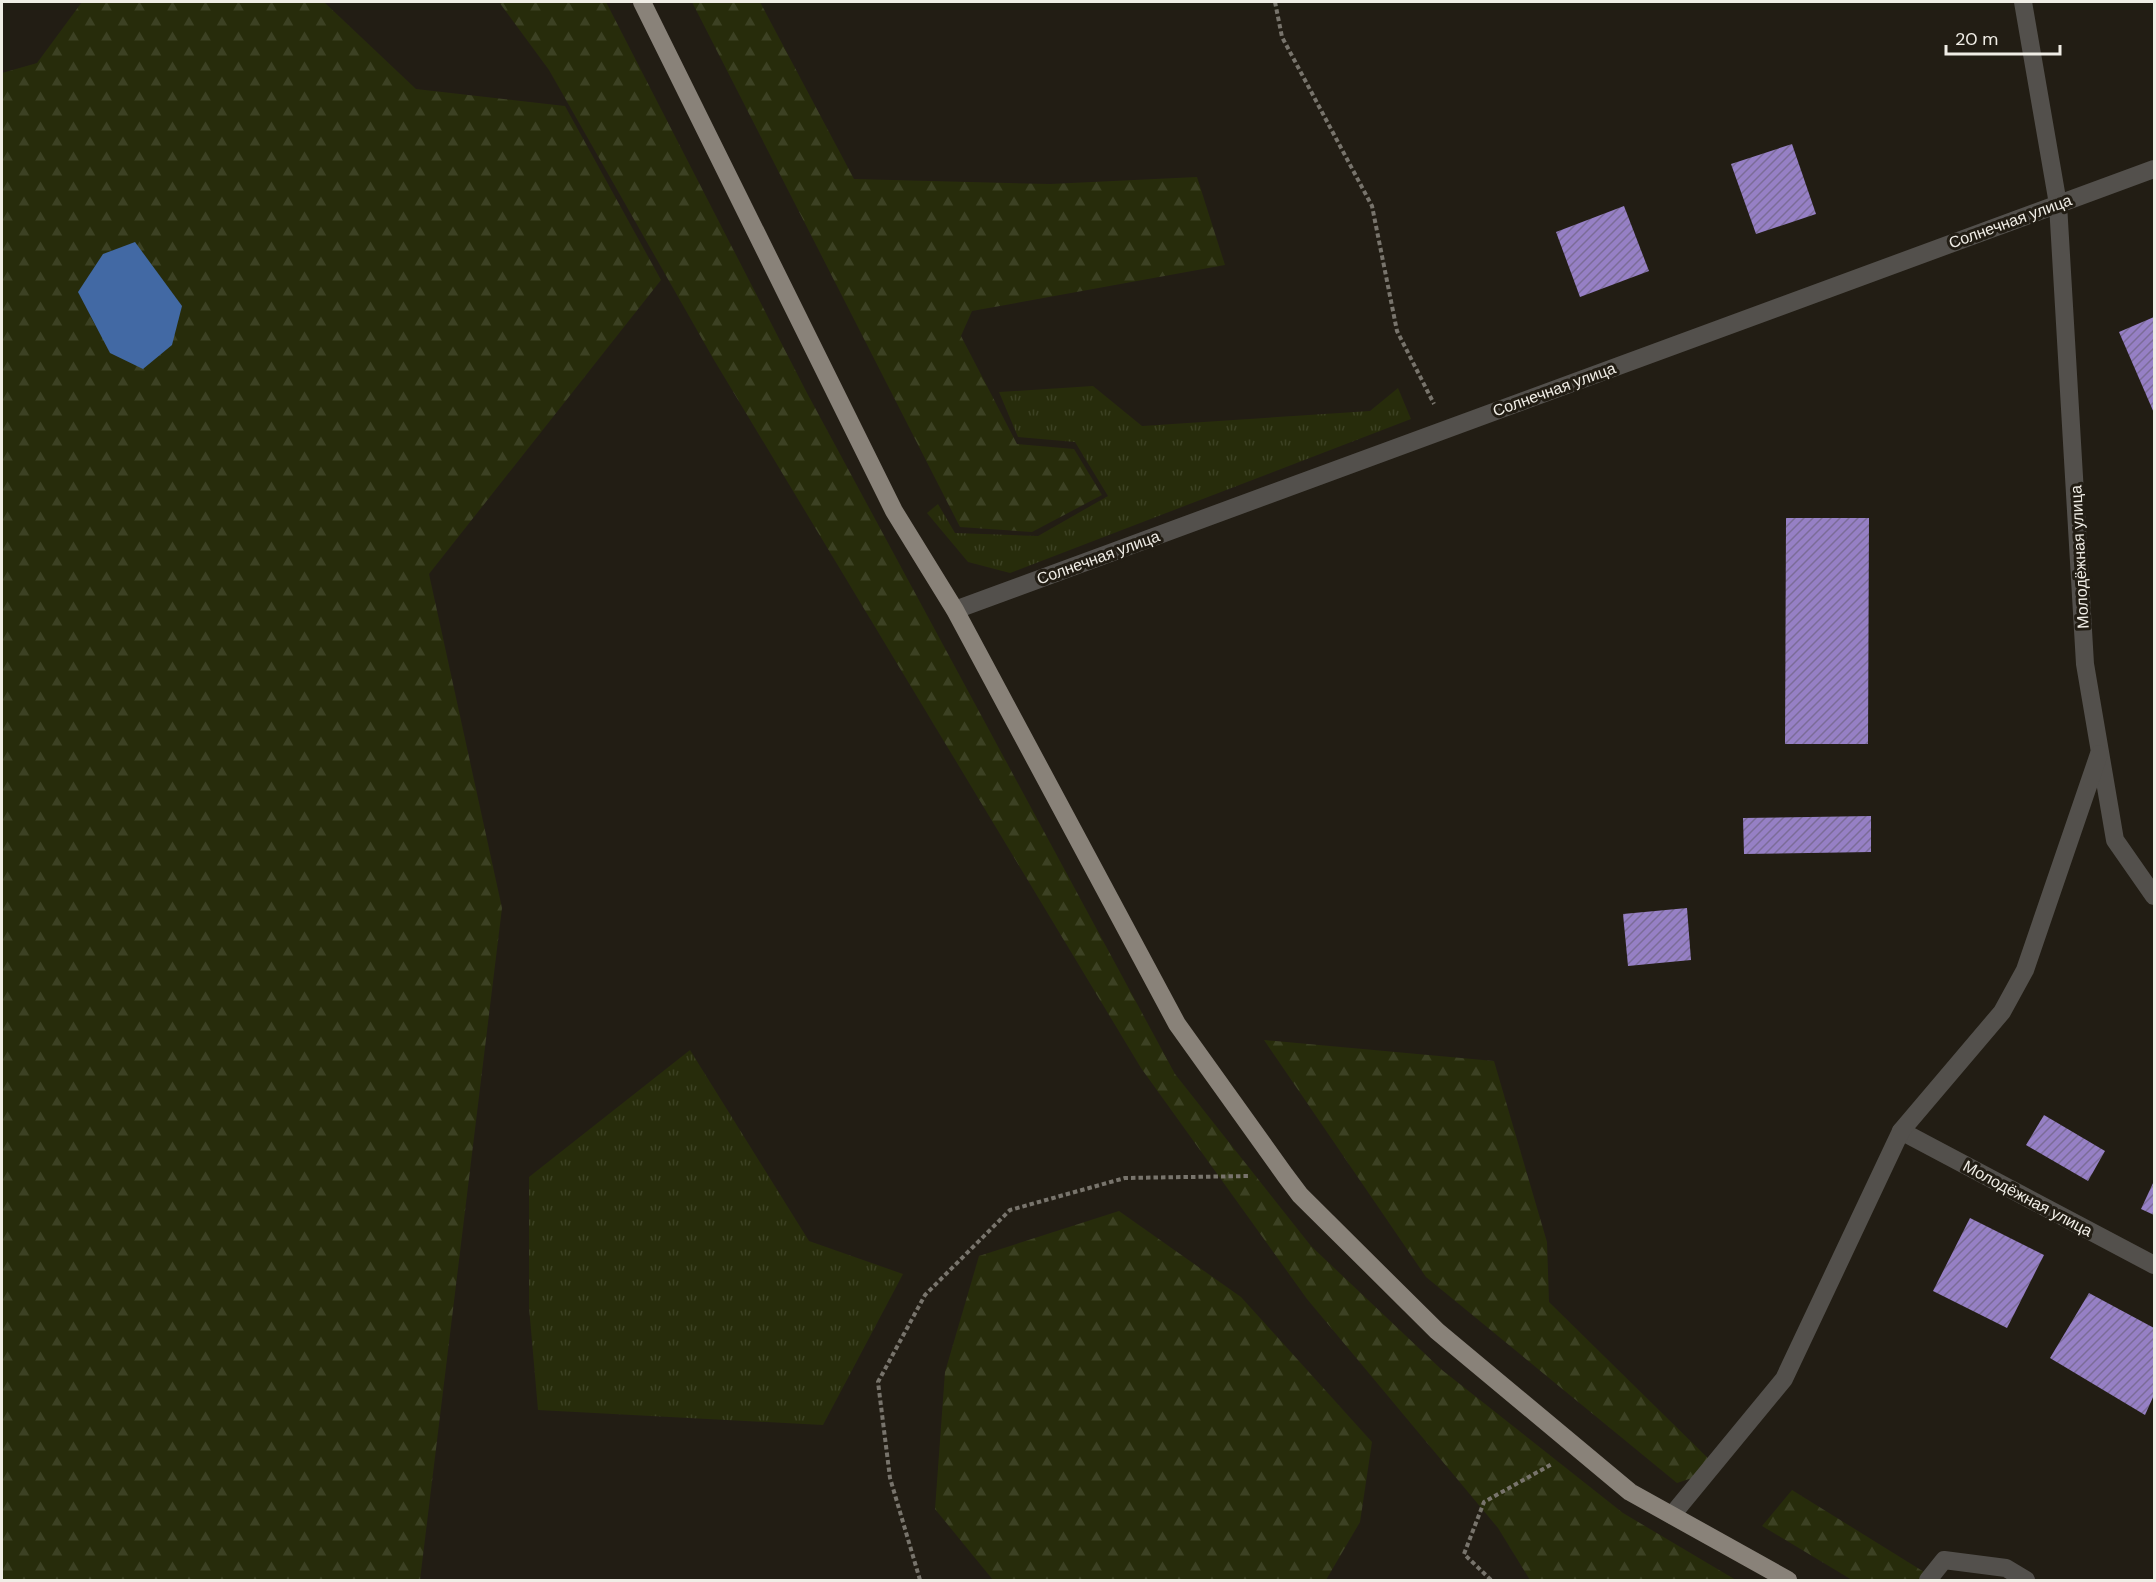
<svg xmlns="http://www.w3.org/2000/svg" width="2156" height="1582" viewBox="0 0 2156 1582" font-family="'DM Sans',sans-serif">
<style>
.grass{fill:url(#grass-tufts)}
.forest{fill:url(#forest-firs)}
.water{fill:#4269a4}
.building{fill:url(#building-hatch)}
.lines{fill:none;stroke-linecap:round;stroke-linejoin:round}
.path{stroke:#78746c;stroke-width:4;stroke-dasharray:4.5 3;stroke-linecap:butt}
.minor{stroke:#53504c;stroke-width:18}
.major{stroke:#898279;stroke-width:18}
.labels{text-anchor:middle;stroke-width:6;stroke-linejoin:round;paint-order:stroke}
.street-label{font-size:16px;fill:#f0ede6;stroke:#221d14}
</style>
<defs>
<pattern id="grass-tufts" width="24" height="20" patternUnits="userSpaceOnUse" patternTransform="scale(1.5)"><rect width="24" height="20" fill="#272c0b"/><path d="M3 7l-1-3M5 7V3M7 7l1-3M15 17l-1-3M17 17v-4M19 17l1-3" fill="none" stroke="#3c4123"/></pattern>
<pattern id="forest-firs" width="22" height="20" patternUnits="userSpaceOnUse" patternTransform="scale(1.5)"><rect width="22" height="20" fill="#272c0b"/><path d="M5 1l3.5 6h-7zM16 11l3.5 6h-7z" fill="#3c4123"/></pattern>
<pattern id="building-hatch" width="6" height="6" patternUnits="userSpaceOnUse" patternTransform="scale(1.5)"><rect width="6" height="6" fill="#9680c5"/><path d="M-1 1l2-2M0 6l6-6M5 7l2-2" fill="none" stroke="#7b6c98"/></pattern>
</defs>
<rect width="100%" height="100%" fill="#221d14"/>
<g class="grass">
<polygon points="1093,386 1142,426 1370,411 1398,388 1411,419 1010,573 968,562 927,513 938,504 955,533 1038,536 1108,496 1075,442 1018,437 999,392"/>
<polygon points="690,1050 809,1241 903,1274 823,1425 538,1410 529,1307 529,1177"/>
</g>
<g class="forest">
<polygon points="82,2 324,2 416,89 565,106 661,280 429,574 502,908 420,1580 2,1580 2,73 37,63"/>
<polygon points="499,2 606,2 807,393 1175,1074 1311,1246 1442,1370 1623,1513 1736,1580 1530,1580 1498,1528 1307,1299 1141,1068 714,360 549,70"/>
<polygon points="692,2 760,2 854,179 1050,184 1197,177 1225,265 972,311 961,336 1017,444 1074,449 1102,495 1032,532 960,527"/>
<polygon points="1264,1040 1494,1061 1547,1242 1549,1302 1719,1469 1677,1483 1426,1277"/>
<polygon points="1119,1211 1241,1297 1372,1442 1360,1522 1326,1580 993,1580 935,1509 945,1372 979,1256"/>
<polygon points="1792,1490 1937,1580 1852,1580 1762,1526"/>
</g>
<polygon class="water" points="135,242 182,306 172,345 143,369 110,353 78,292 103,254"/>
<g class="building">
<polygon points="1792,144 1816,214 1756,234 1731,164"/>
<polygon points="1624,206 1649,271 1580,297 1556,232"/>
<polygon points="2154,317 2154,413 2119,332"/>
<polygon points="1786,518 1869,518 1868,744 1785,744"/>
<polygon points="1871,816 1871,852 1744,854 1743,818"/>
<polygon points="1687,908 1691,960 1628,966 1623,914"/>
<polygon points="2044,1115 2105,1151 2088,1181 2026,1145"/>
<polygon points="2154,1181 2154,1215 2141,1209"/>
<polygon points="1970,1218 2044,1255 2007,1328 1933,1291"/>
<polygon points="2089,1293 2154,1328 2154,1395 2145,1415 2050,1358"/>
</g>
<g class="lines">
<g class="path">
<polyline points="1275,2 1282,37 1372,206 1397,331 1434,404"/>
<polyline points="920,1580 890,1478 878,1382 925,1295 1010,1210 1125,1178 1251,1176"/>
<polyline points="1491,1580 1464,1554 1484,1502 1552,1464"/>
</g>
<g class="minor">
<polyline points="2023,2 2058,204 2085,664 2115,840 2154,896"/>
<polyline points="955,610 2154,169"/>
<polyline points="1901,1131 2154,1265"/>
<polyline points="1672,1515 1784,1379 1901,1131 2002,1012 2025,970 2099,754"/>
<polyline points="1928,1580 1944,1560 2006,1568 2026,1580"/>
</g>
<polyline class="major" points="642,2 894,511 955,610 1177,1024 1285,1175 1300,1195 1437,1331 1630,1492 1788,1580"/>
</g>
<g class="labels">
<g class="street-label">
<text transform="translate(2010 221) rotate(-20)" y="6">Солнечная улица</text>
<text transform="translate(1554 389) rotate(-20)" y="6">Солнечная улица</text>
<text transform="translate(1098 557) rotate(-20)" y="6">Солнечная улица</text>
<text transform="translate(2079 557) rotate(-93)" y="6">Молодёжная улица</text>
<text transform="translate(2028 1198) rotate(28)" y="6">Молодёжная улица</text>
</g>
</g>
<rect width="2156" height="1582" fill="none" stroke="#f0ede6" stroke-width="6"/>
<path d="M1946 45v9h114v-9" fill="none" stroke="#f0ede6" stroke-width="3"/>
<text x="1955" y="45" font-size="18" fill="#f0ede6" stroke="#221d14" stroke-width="4.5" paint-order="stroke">20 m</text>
</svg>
